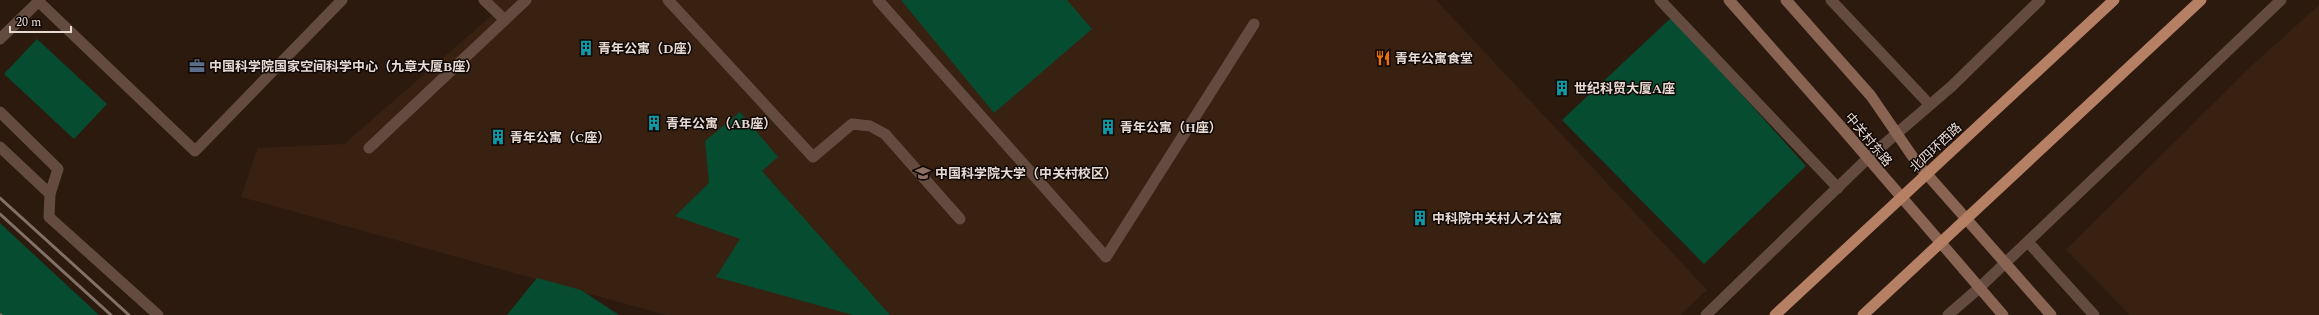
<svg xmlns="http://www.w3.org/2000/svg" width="2319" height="315" viewBox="0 0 2319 315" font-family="Spectral,'Noto Sans SC',serif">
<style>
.built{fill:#392111}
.green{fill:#064c30}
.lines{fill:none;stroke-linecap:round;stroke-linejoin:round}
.minor{stroke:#644b40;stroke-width:11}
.tertiary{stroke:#644b40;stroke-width:11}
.secondary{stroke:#8a6452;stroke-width:11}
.trunk{stroke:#b68065;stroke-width:11}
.rail{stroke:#817168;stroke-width:3}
.labels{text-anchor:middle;stroke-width:3;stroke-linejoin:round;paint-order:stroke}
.poi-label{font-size:13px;font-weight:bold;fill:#e7dad3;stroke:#0f0704;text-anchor:start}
.street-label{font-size:13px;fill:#e7dad3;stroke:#0f0704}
</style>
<rect width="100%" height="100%" fill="#2c1a0f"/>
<g class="built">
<polygon points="484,0 1436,0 1707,290 1680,315 666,315 241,197 258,148 344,144 496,12"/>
<polygon points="2319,5 2319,315 2130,315 2066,250 2248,69"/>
</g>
<g class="green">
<polygon points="901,0 1067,0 1092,29 994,113"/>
<polygon points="1672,17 1806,166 1704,264 1562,120"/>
<polygon points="37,39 107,104 74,139 4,74"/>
<polygon points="740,112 778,157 762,171 890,315 853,315 716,277 740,239 675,216 709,183 705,141"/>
<polygon points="0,223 99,315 0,315"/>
<polygon points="537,278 581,290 619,315 507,315"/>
</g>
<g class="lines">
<g class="minor">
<polyline points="37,0 195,151 342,0"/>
<polyline points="484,0 505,20"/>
<polyline points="668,0 813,157 852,124 870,126 885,134 960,219"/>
<polyline points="878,0 1106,257 1254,24"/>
<polyline points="0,39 40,0"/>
<polyline points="0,112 58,169 50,194 49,217 158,315"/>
<polyline points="0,147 50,194"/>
<polyline points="369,148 526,0"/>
</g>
<g class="tertiary">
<polyline points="1660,0 1838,188"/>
<polyline points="1831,0 1929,104"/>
<polyline points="2028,242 2094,315"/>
<polyline points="1706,315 1867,159 1952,86 2040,0"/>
<polyline points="1948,315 1978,289 2281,0"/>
</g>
<g class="secondary">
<polyline points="1729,0 1842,128 2003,315"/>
<polyline points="1786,0 1871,96 1917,163 2051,315"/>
</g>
<g class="trunk">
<polyline points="1775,315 2114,0"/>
<polyline points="1863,315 2201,0"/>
</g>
<g class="rail">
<polyline points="0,198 129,315"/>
<polyline points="0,214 111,315"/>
<polyline points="0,315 1,315"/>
</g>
</g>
<defs>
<symbol id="building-bare" viewBox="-9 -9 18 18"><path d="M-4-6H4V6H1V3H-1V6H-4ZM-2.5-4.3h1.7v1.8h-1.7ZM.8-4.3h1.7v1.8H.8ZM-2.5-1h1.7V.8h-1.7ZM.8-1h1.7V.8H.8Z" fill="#0f9aa8" stroke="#0f0704" stroke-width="2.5" paint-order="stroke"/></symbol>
<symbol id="restaurant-bare" viewBox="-9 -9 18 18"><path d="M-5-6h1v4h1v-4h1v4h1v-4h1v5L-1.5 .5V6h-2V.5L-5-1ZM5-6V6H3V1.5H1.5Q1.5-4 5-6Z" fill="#e8710a" stroke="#0f0704" stroke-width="2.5" paint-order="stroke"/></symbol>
<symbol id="office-bare" viewBox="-9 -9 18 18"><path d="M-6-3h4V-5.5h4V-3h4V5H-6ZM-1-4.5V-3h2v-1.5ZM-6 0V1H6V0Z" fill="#5c6f8a" stroke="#0f0704" stroke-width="2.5" paint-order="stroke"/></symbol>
<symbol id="university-bare" viewBox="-9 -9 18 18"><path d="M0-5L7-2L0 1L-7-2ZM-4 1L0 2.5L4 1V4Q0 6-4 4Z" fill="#8d6e63" stroke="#0f0704" stroke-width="2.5" paint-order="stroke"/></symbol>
</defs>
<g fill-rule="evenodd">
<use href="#building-bare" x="575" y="37" width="22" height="22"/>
<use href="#restaurant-bare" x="1372" y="47" width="22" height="22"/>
<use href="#office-bare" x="186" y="55" width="22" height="22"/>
<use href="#building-bare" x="1551" y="77" width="22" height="22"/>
<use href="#building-bare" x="643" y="112" width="22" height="22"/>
<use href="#building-bare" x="1097" y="116" width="22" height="22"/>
<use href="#building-bare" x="487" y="126" width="22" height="22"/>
<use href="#university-bare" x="912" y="162" width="22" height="22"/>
<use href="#building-bare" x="1409" y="207" width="22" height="22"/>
</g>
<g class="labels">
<g class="poi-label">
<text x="598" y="53">青年公寓（D座）</text>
<text x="1395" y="63">青年公寓食堂</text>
<text x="209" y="71">中国科学院国家空间科学中心（九章大厦B座）</text>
<text x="1574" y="93">世纪科贸大厦A座</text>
<text x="666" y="128">青年公寓（AB座）</text>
<text x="1120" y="132">青年公寓（H座）</text>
<text x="510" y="142">青年公寓（C座）</text>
<text x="935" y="178">中国科学院大学（中关村校区）</text>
<text x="1432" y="223">中科院中关村人才公寓</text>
</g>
<g class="street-label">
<text transform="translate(1869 139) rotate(50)" y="5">中关村东路</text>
<text transform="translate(1935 147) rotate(-43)" y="5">北四环西路</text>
</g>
</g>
<path d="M10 26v6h61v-6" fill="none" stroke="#e7dad3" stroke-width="2"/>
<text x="16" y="26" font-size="12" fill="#e7dad3" stroke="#0f0704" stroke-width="3" paint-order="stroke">20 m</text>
</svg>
